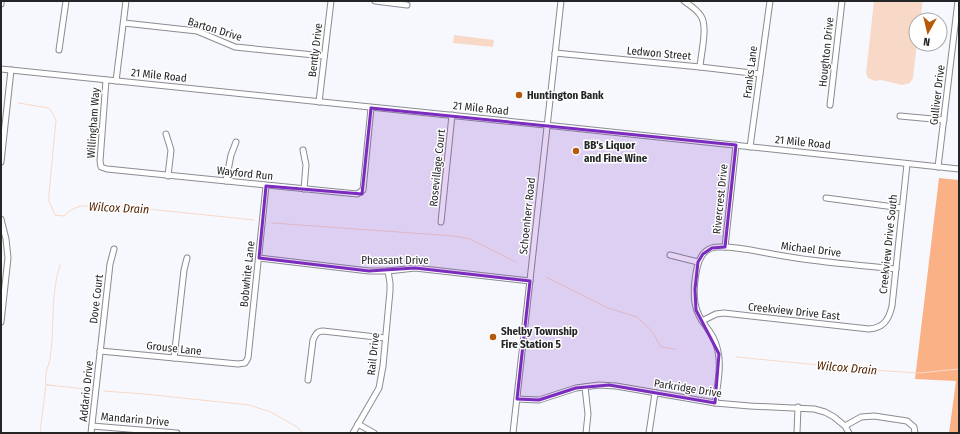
<svg xmlns="http://www.w3.org/2000/svg" width="960" height="434" viewBox="0 0 960 434" font-family="'Fira Sans Condensed',sans-serif">
<style>
.green{fill:#fab186}
.water{fill:#f8d9c7}
.lines{fill:none;stroke-linecap:round;stroke-linejoin:round}
.stream{stroke:#f8d9c7;stroke-width:1}
.minor-casing{stroke:#8a8c91;stroke-width:7}
.minor{stroke:#fff;stroke-width:5}
.marked{fill:#7b2cbf;fill-opacity:0.2;stroke:#7b2cbf;stroke-width:3;stroke-linejoin:round}
.poi-dot{fill:#b7590a;stroke:#fff;stroke-width:1.5}
.labels{text-anchor:middle;stroke-width:3;stroke-linejoin:round;paint-order:stroke}
.street-label{font-size:11px;fill:#242527;stroke:#fff}
.poi-label{font-size:11px;font-weight:bold;fill:#242527;stroke:#fff;text-anchor:start}
.water-label{font-size:12px;font-style:italic;fill:#512300;stroke:#fff}
</style>
<rect width="100%" height="100%" fill="#f6f8fe"/>
<polygon class="green" points="939,178 959,180 959,433 949,433 956,381 915,379"/>
<g class="water">
<polygon points="874,1 923,1 920,20 916,20 916,44 917,44 913,78 910,83 902,85 881,80 875,81 868,78 866,73"/>
<polygon points="454,35 494,40 493,47 453,43"/>
</g>
<g class="lines">
<g class="stream">
<polyline points="18,103 49,108 52,112 56,120 49,194 49,201 55,215 64,216 71,210 80,206 129,207 254,220"/>
<polyline points="272,223 454,236 470,239 516,262"/>
<path d="M60,265C50,296 55,327 50,359C48,367 44,375 46,384L48,385L86,389"/>
<polyline points="546,277 608,308 637,317 652,331 661,347 675,349"/>
<polyline points="736,357 871,370 919,373 959,369"/>
<polyline points="104,391 144,394 249,405 271,412 297,427 303,433"/>
<polyline points="40,433 46,384 49,385"/>
</g>
<defs>
<g id="minor">
<polyline points="375,1 407,5"/>
<path d="M684,1C690,5 697,10 701,16C708,27 701,53 700,67"/>
<polyline points="1,4 1,1"/>
<polyline points="124,23 197,31 235,47 324,56"/>
<polyline points="59,50 66,1"/>
<polyline points="555,53 700,67 760,74"/>
<path d="M1,69C320,102 640,134 959,169"/>
<polyline points="106,80 100,161 101,167 107,169 357,194 363,190 371,108"/>
<polyline points="116,81 126,1"/>
<polyline points="319,102 331,1"/>
<polyline points="830,105 842,1"/>
<polyline points="900,116 944,120"/>
<polyline points="166,134 171,150 168,176"/>
<polyline points="750,147 770,1"/>
<polyline points="303,150 306,165 304,189"/>
<polyline points="1,162 11,70"/>
<polyline points="938,167 958,1"/>
<polyline points="226,181 231,155 236,142"/>
<polyline points="826,198 902,208"/>
<polyline points="1,219 6,239 8,258 1,322"/>
<polyline points="441,222 452,115"/>
<polyline points="725,247 736,145"/>
<polyline points="670,255 698,262"/>
<polyline points="259,258 369,271 388,271 415,268 530,281"/>
<path d="M702,321L716,314L724,313L869,329C884,328 889,319 892,306L907,164"/>
<polyline points="100,351 238,364 245,363 248,358 266,186"/>
<polyline points="174,358 184,270 187,258"/>
<path d="M308,380L313,340C315,335 317,331 323,331L385,338"/>
<polyline points="585,387 588,414 586,433"/>
<polyline points="517,399 539,400 576,388 599,385 616,386 715,403 750,406 814,409 825,412 834,417 845,426 849,433"/>
<path d="M715,403C718,381 724,358 713,337C706,325 697,317 695,303C693,290 695,259 706,251C710,248 714,247 718,247C742,246 766,254 790,257C825,263 861,265 896,269"/>
<polyline points="358,424 374,433"/>
<polyline points="92,426 177,433"/>
<polyline points="845,426 861,417 874,416 907,421 914,427 915,433"/>
<polyline points="91,433 110,264 114,249"/>
<polyline points="353,433 379,388 383,366 390,291 390,283 388,271"/>
<polyline points="513,433 561,1"/>
<polyline points="649,433 655,393"/>
<polyline points="797,433 798,407"/>
</g>
</defs>
<use href="#minor" class="minor-casing"/>
<use href="#minor" class="minor"/>
</g>
<path class="marked" d="M371,108L736,145L725,247L712,248L703,254L698,262L695,289L696,310L719,354L715,403L609,385L576,388L539,400L517,399L530,281L415,268L369,271L259,258L266,186L362,194Z"/>
<g class="poi-dot">
<circle cx="519" cy="95" r="4"/>
<circle cx="576" cy="151" r="4"/>
<circle cx="493" cy="337" r="4"/>
</g>
<g class="labels">
<g class="street-label">
<text transform="translate(215 29) rotate(17)" y="4">Barton Drive</text>
<text transform="translate(315 50) rotate(-83)" y="4">Bently Drive</text>
<text transform="translate(826 52) rotate(-84)" y="4">Houghton Drive</text>
<text transform="translate(659 53) rotate(5)" y="4">Ledwon Street</text>
<text transform="translate(750 72) rotate(-83)" y="4">Franks Lane</text>
<text transform="translate(159 75) rotate(6)" y="4">21 Mile Road</text>
<text transform="translate(937 95) rotate(-83)" y="4">Gulliver Drive</text>
<text transform="translate(481 108) rotate(6)" y="4">21 Mile Road</text>
<text transform="translate(93 123) rotate(-86)" y="4">Willingham Way</text>
<text transform="translate(803 142) rotate(6)" y="4">21 Mile Road</text>
<text transform="translate(437 168) rotate(-84)" y="4">Rosevillage Court</text>
<text transform="translate(245 173) rotate(6)" y="4">Wayford Run</text>
<text transform="translate(720 199) rotate(-84)" y="4">Rivercrest Drive</text>
<text transform="translate(527 216) rotate(-84)" y="4">Schoenherr Road</text>
<text transform="translate(888 244) rotate(-84)" y="4">Creekview Drive South</text>
<text transform="translate(811 249) rotate(7)" y="4">Michael Drive</text>
<text x="395" y="264">Pheasant Drive</text>
<text transform="translate(247 274) rotate(-84)" y="4">Bobwhite Lane</text>
<text transform="translate(96 299) rotate(-83)" y="4">Dove Court</text>
<text transform="translate(794 311) rotate(6)" y="4">Creekview Drive East</text>
<text transform="translate(174 348) rotate(6)" y="4">Grouse Lane</text>
<text transform="translate(373 354) rotate(-84)" y="4">Rail Drive</text>
<text transform="translate(688 388) rotate(9)" y="4">Parkridge Drive</text>
<text transform="translate(86 391) rotate(-84)" y="4">Addario Drive</text>
<text transform="translate(135 419) rotate(5)" y="4">Mandarin Drive</text>
</g>
<g class="poi-label">
<text x="527" y="99">Huntington Bank</text>
<text x="584" y="149">BB's Liquor<tspan x="584" dy="13">and Fine Wine</tspan></text>
<text x="501" y="335">Shelby Township<tspan x="501" dy="13">Fire Station 5</tspan></text>
</g>
<g class="water-label">
<text transform="translate(119 208) rotate(3)" y="4">Wilcox Drain</text>
<text transform="translate(847 368) rotate(5)" y="4">Wilcox Drain</text>
</g>
</g>
<rect width="960" height="434" fill="none" stroke="#242527" stroke-width="4"/>
<g transform="translate(928 32) rotate(188)"><circle r="19" fill="#ffffff" stroke="#a7a8a9"/>
<path d="M0-3L7 15L0 10L-7 15Z" fill="#b7590a"/>
<text y="-6" font-size="11" font-weight="bold" text-anchor="middle" fill="#242527">N</text>
</g>
</svg>
